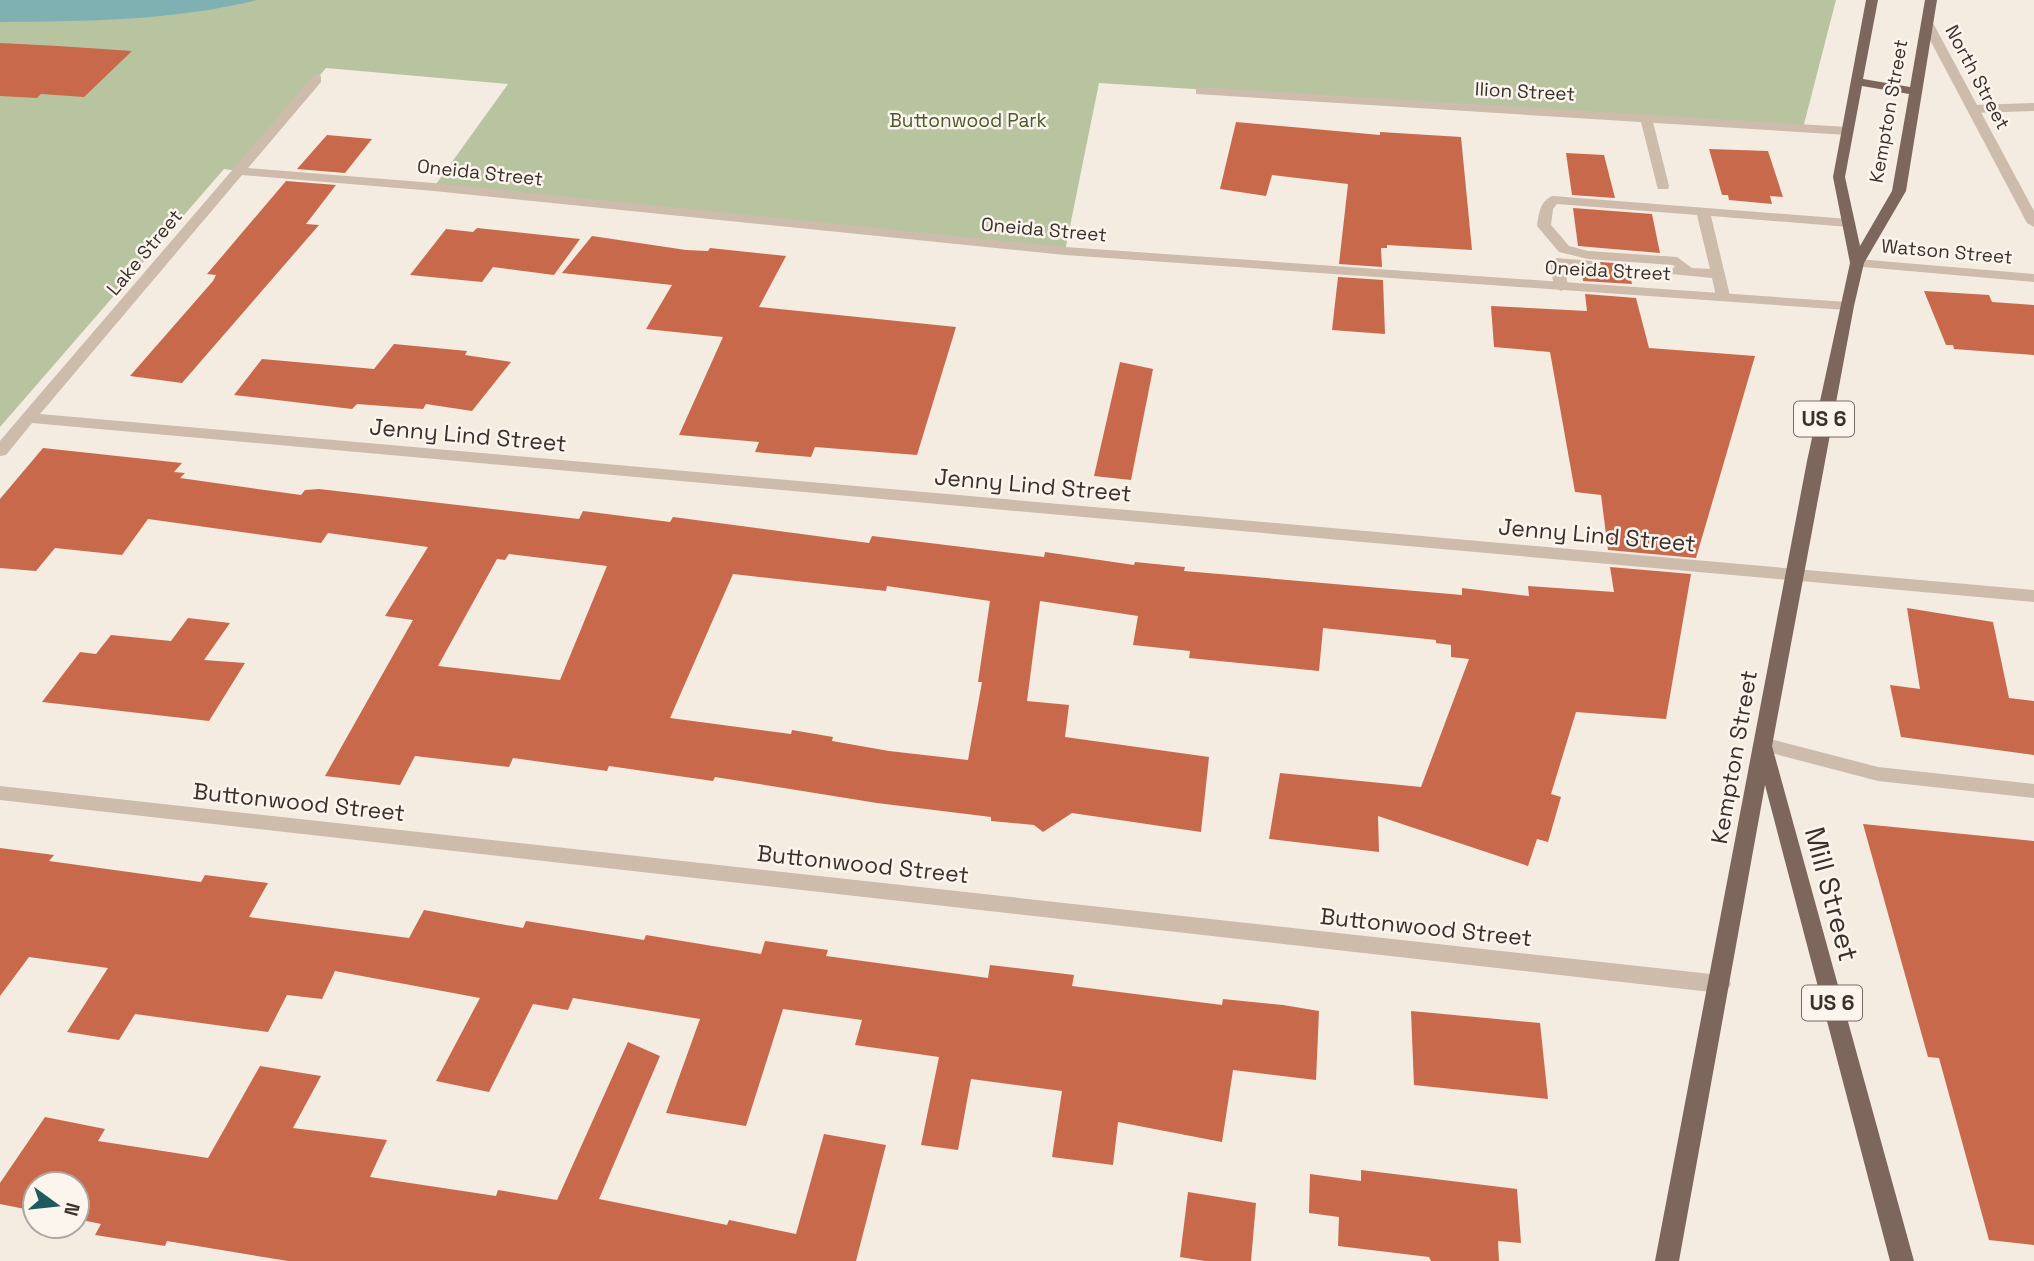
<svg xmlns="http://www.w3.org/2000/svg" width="2034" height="1261" viewBox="0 0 2034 1261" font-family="'Space Grotesk',sans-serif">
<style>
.green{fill:#b8c4a0}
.water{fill:#7fb0b2}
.building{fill:#c8694b;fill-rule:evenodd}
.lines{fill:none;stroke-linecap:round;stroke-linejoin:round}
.service{fill:#cdbbac;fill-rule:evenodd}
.minor{fill:#cdbbac;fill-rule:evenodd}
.tertiary{fill:#cdbbac;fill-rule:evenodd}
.primary{fill:#7d675c;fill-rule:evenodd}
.labels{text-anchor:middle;stroke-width:5;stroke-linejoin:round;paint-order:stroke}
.far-street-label{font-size:19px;fill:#3b302b;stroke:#fbf5ee}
.far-park-label{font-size:19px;fill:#4a5a2e;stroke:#fbf5ee}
.shield{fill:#fbf5ee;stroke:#756b66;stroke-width:2}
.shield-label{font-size:21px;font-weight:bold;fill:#3b302b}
.street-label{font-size:23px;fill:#3b302b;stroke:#fbf5ee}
.near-street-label{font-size:28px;fill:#3b302b;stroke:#fbf5ee}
</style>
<rect width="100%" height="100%" fill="#f4ebe1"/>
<polygon class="green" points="0,0 1836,0 1803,128 1099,83 1065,251 434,187 508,84 326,68 238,171 224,169 0,427"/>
<path class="water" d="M0,0H257C172,21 87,21 0,22Z"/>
<g class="building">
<polygon points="0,43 58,46 132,51 84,97 41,94 37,98 0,96"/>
<polygon points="1236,122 1380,135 1380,132 1461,137 1472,250 1387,245 1387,248 1381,248 1382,267 1339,264 1348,184 1272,175 1266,196 1220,189"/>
<polygon points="327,135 372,139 345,173 297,169"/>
<polygon points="1709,149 1768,151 1783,197 1770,196 1772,204 1729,200 1728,195 1722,195"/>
<polygon points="1566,153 1604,155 1615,198 1572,195"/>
<polygon points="286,181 336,185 306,224 319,225 182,383 130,376 213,281 216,275 207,274"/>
<polygon points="1573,208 1652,214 1660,253 1578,246"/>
<polygon points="477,228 580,239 554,275 493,267 482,282 410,275 446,229 473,232"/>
<polygon points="592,236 686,250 708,251 710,248 786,256 759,307 956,327 917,455 815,447 811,457 755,452 759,442 679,435 723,337 646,329 672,285 562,273"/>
<polygon points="1600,262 1627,264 1632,284 1583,281 1582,271 1593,271 1601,266"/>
<polygon points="1338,277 1383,280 1385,334 1332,330"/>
<polygon points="1924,291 1989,295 1992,302 2034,305 2034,355 1954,349 1953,345 1946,345"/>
<polygon points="1585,294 1636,298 1649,348 1755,356 1696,558 1608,550 1601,495 1575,492 1550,352 1494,347 1491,306 1587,311"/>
<polygon points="394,344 467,351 465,355 511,362 472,411 426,404 423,409 357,404 352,409 234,395 262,359 374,369"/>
<polygon points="1120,362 1153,369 1131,480 1094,476"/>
<path d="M43,448L182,463L174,472L185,473L180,478L301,495L305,490L319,489L579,519L583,511L670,522L673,517L869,543L872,536L1044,557L1045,552L1134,565L1135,562L1185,567L1184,571L1462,595V588L1529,596L1528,586L1614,592L1610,567L1691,574L1666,719L1576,712L1551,794L1561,797L1548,842L1537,839L1528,866L1378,816L1379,852L1269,839L1280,773L1421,787L1469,659L1451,657V645L1436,643V640L1323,628L1319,671L1189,658L1190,651L1133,645L1138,616L1040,601L1027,701L1069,705L1065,737L1209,757L1201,832L1072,813L1043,832L1034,825L991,821V817L877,803L715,777L713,781L609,766L607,771L513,758L509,767L415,756L400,785L325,776L413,620L385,616L428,547L328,533L321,543L148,519L122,555L55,548L36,571L0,568V499ZM509,554L607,566L560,680L438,666L497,559L505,560ZM733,574L886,591L887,586L990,601L978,682H982L968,760L889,751L832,741L833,737L792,730L791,734L670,718Z"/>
<polygon points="1907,608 1993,622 2009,698 2034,701 2034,755 1901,737 1890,685 1920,689"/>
<polygon points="188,618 230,623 204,660 245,663 209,721 42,702 80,652 96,654 111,635 171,641"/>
<polygon points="1863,824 2034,841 2034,1245 1989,1240 1939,1058 1928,1057"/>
<polygon points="0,848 54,855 49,861 201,882 205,875 268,883 249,917 409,938 424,910 523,928 526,921 644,940 646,935 761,954 765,941 828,950 826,956 988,978 990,965 1074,975 1072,986 1222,1005 1223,999 1283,1005 1319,1011 1316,1080 1233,1070 1222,1142 1118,1122 1113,1165 1052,1157 1062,1091 971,1079 958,1150 921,1145 939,1057 855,1045 862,1020 783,1009 746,1126 666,1113 700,1019 573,998 568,1010 533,1004 489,1092 436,1081 480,998 335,971 322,999 287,995 268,1032 135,1014 119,1040 67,1032 108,968 29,957 0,996"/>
<polygon points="1411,1011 1540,1023 1548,1099 1414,1085"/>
<polygon points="628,1042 660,1056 599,1199 727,1225 729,1220 796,1234 824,1134 886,1145 856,1261 288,1261 167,1241 165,1246 95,1235 101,1224 77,1219 77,1184 35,1184 35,1211 0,1204 0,1183 45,1117 105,1129 98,1141 208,1158 260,1066 321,1076 293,1128 387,1140 370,1177 496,1196 498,1190 557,1200"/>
<polygon points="1361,1170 1517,1189 1521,1243 1498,1241 1499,1261 1431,1261 1429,1257 1338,1246 1339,1217 1309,1213 1310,1174 1361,1181"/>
<polygon points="1188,1192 1256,1203 1251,1261 1205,1261 1180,1257"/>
</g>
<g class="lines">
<g class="service">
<polygon points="2034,103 2034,111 1973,113 1967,109 1973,105"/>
<polygon points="1646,114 1652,118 1669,186 1668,189 1658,189 1657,186 1640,118"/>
<path d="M1553,196L1849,219L1856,223L1849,227L1711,216L1730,296L1723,300L1716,296L1712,278L1671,274L1669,271L1675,267L1673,265L1588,259L1559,252L1537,226C1539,214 1540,200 1553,196ZM1557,204L1697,215L1710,269L1692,268L1677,257L1588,251L1569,246L1551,225L1553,209Z"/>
<polygon points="1557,258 1592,261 1599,265 1592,269 1565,267 1568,287 1561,291 1554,287 1550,262"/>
<polygon points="1763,737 1878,767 2034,784 2034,798 1878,781 1756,749 1754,744 1756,739"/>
</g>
<g class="minor">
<polygon points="317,75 321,76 321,82 248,168 434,183 1065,247 1847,302 1854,306 1847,310 1065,255 434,191 242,175 40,414 2034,590 2034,602 32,423 6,455 0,456 0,441 22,415 313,76"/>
<polygon points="1200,87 1847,127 1853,131 1847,135 1196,94 1196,88"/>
<polygon points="1857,259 2034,274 2034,282 1852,266 1850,263"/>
<polygon points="0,786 1720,975 1727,978 1731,984 1727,990 1720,993 0,800"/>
</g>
<polygon class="tertiary" points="1923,21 1933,23 2034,211 2034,227 2027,223 1921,23"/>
<path class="primary" d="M1866,0H1878L1863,79L1910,87L1925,0H1937L1906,191L1864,263L1854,306L1772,746L1914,1261H1890L1765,785L1679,1261H1655L1807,461L1850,263L1833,177ZM1862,86L1909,94L1892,191L1860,246L1845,177Z"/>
</g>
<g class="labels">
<g class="far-street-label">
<text transform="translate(1978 77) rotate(62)" y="7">North Street</text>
<text transform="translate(1525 91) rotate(3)" y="7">Ilion Street</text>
<text transform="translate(1888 111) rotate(-80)" y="7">Kempton Street</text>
<text transform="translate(480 172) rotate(6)" y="7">Oneida Street</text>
<text transform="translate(1044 229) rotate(5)" y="7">Oneida Street</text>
<text transform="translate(1947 251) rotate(5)" y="7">Watson Street</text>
<text transform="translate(144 252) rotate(-50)" y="7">Lake Street</text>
<text transform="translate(1608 270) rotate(3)" y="7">Oneida Street</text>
</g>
<g class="far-park-label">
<text x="968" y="127">Buttonwood Park</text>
</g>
<g class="shield">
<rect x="1794" y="401.5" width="60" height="35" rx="5"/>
<rect x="1802" y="985.5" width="60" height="35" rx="5"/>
</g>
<g class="shield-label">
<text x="1824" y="426">US 6</text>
<text x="1832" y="1010">US 6</text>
</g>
<g class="street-label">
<text transform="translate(468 435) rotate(5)" y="8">Jenny Lind Street</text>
<text transform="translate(1033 485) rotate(5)" y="8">Jenny Lind Street</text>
<text transform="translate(1597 535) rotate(5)" y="8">Jenny Lind Street</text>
<text transform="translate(1734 757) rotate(-80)" y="8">Kempton Street</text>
<text transform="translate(299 802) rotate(6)" y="8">Buttonwood Street</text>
<text transform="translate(863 864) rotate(6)" y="8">Buttonwood Street</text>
<text transform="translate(1426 927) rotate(6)" y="8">Buttonwood Street</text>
</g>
<g class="near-street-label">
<text transform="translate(1832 894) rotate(75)" y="10">Mill Street</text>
</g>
</g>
<g transform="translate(56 1205) rotate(105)"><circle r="33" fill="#fbf5ee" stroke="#aea6a0" stroke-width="2"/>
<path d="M0-5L12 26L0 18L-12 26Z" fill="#1f5a5e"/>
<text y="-10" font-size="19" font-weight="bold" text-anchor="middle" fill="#3b302b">N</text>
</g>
</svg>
